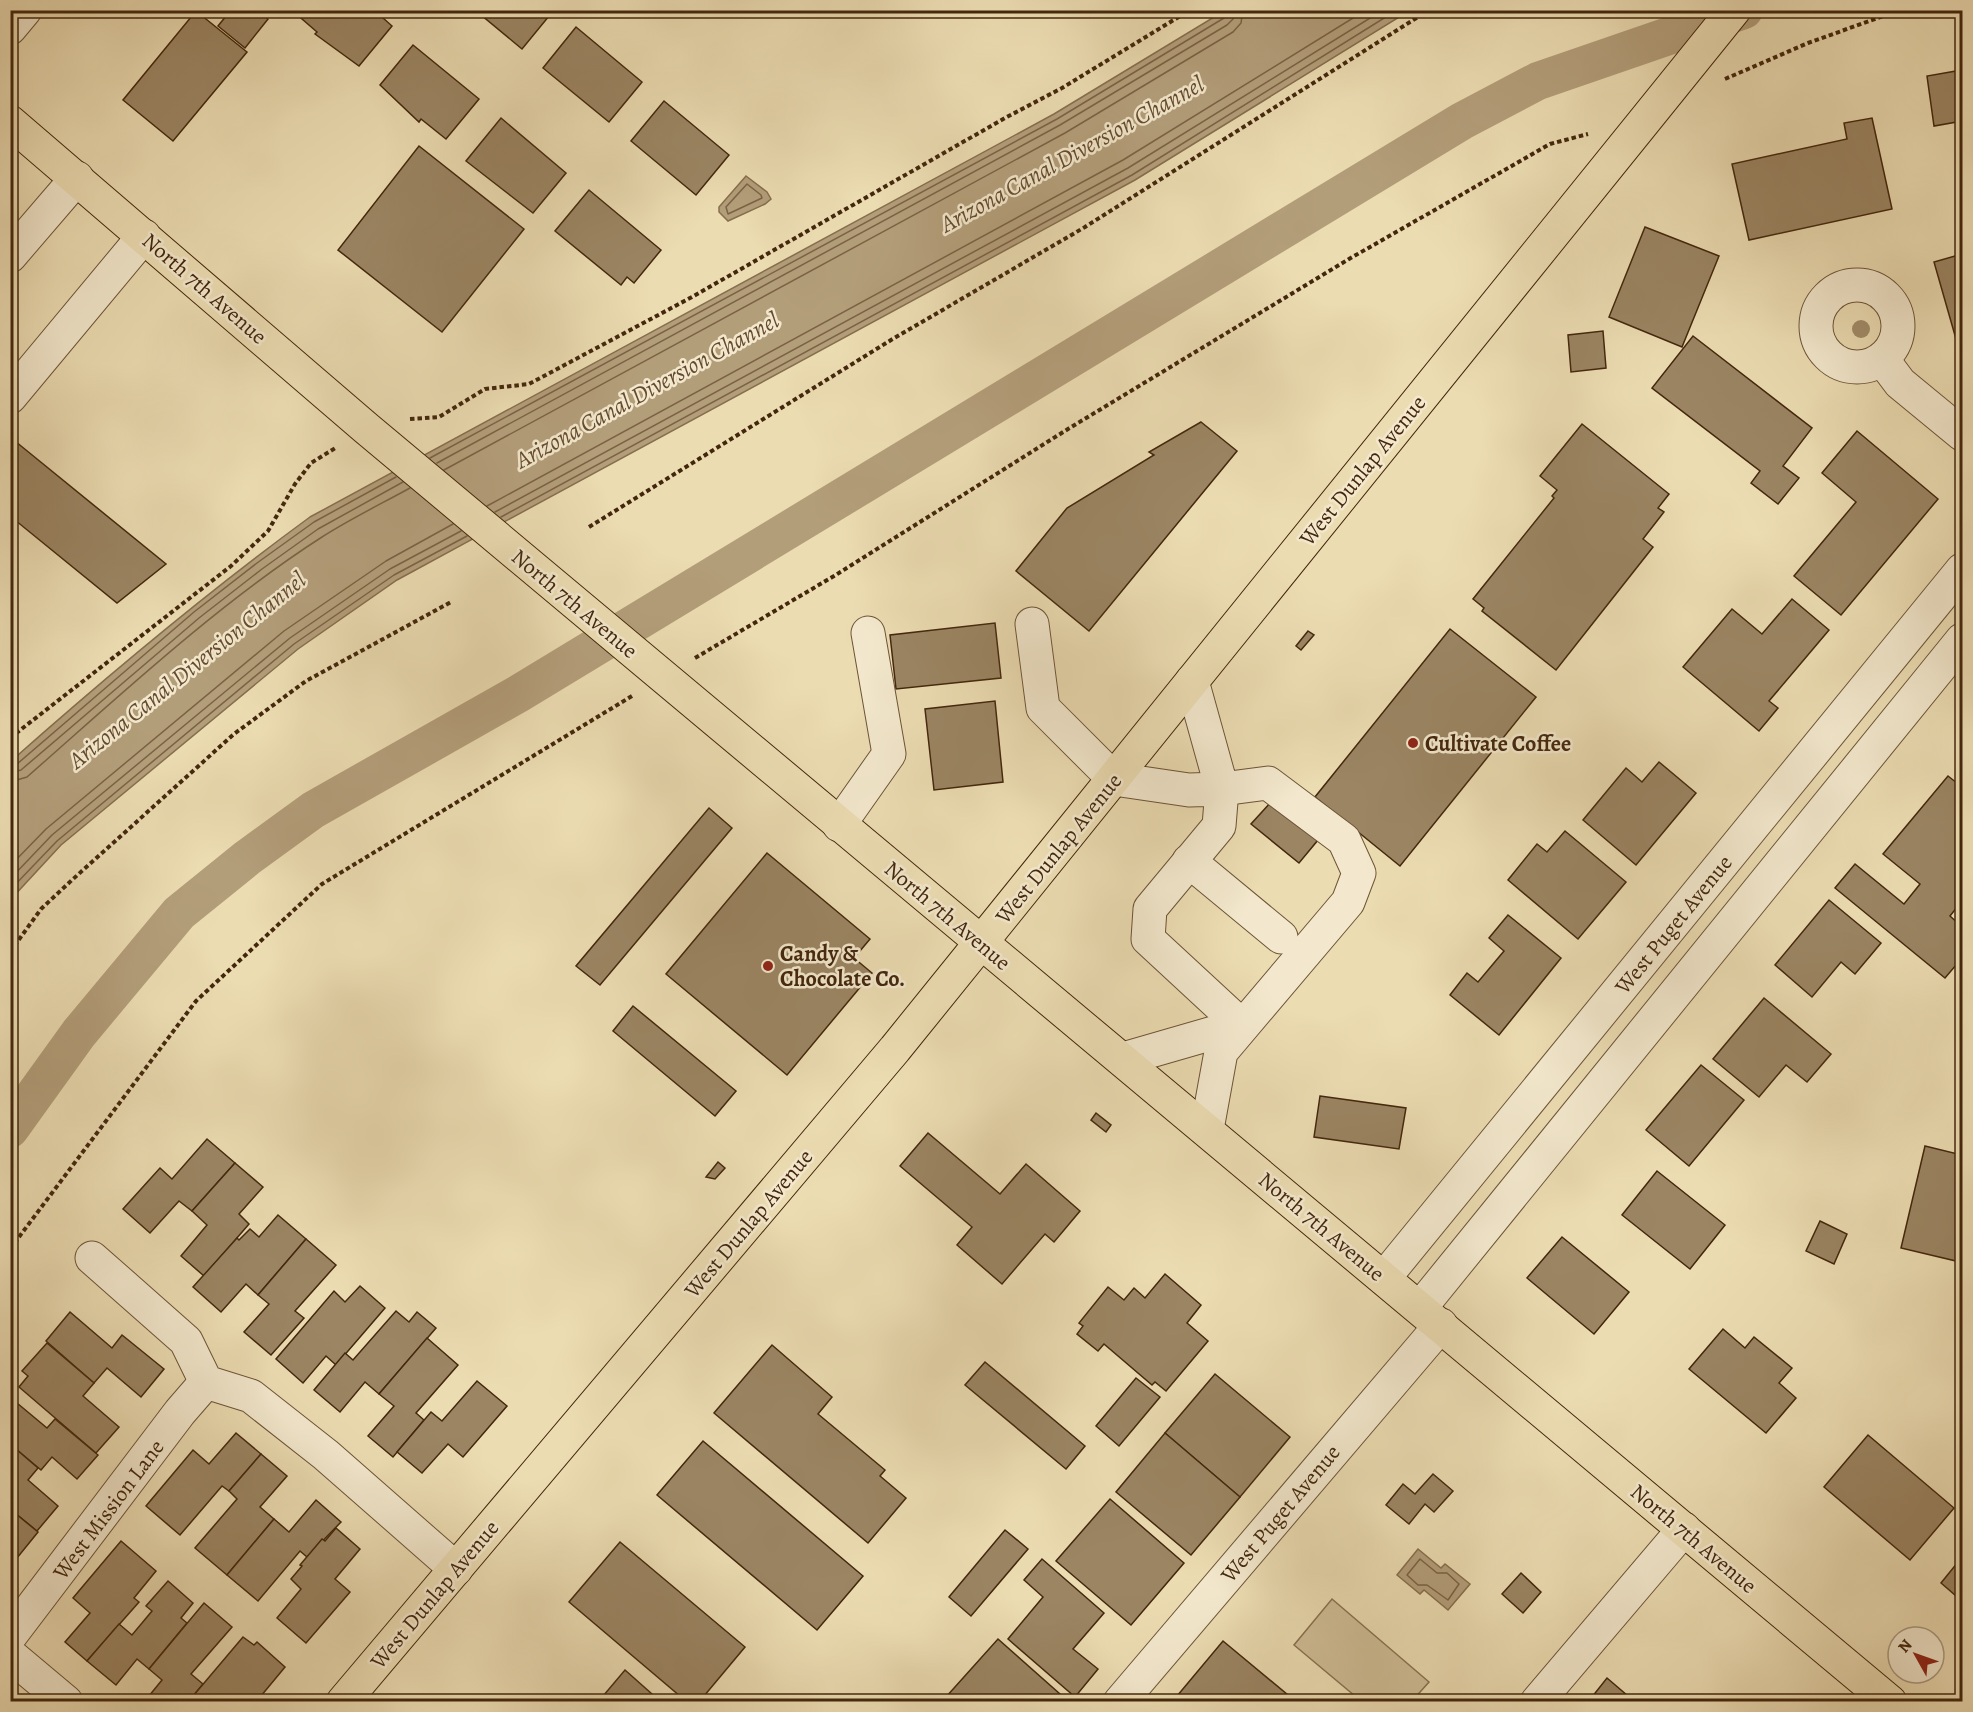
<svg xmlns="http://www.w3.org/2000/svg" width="1973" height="1712" viewBox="0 0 1973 1712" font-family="Alegreya,serif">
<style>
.green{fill:#cfbd96;stroke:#897252;stroke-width:1.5}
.water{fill:#b39e7a;stroke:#866e4e;stroke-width:1.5}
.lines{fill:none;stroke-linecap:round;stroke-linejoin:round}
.shore{stroke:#7b6244;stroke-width:1.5}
.canal{stroke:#b39e7a;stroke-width:38}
.building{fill:#9b8563;stroke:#43270d;stroke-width:1.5}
.minor-casing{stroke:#6d5436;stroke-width:35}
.major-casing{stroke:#43270d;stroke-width:35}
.path{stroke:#43270d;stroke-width:4;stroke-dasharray:4.5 3;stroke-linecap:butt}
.minor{stroke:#f3e8cd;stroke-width:33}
.major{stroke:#ecdcb2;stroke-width:33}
.tree{fill:#a28d6a}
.poi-dot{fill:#8f2418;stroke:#f3e8cd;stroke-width:2}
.labels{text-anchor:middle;stroke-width:5;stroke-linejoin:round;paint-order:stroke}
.street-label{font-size:22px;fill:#43270d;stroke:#f3e8cd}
.poi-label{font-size:22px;font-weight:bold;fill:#43270d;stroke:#f3e8cd;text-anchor:start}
.water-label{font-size:24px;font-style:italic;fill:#654b2e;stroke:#f3e8cd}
</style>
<rect width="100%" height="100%" fill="#ecdcb2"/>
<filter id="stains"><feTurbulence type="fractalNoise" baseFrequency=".00333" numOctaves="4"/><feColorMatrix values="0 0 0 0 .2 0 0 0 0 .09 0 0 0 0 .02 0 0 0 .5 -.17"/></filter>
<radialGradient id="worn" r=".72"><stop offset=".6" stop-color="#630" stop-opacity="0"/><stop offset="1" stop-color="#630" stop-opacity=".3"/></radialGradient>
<polygon class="green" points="1332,1599 1429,1682 1412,1701 1361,1701 1294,1645"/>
<g class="water">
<path d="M1224,11H1409L1135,180L397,580L298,649L61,845L11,899L10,762C107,676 206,593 310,517L1054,114Z"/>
<polygon points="746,176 767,192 771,199 765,204 728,221 719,212 719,207"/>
<polygon points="1418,1549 1441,1568 1445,1564 1470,1584 1448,1610 1424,1590 1420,1594 1397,1575"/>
</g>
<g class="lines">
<g class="shore">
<polygon points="747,184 761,195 762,198 728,214 726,207"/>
<polyline points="430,458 1057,119 1224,18 1227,10"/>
<polyline points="437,463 1060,125 1227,25 1233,19 1234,10"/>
<polyline points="444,470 1065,133 1233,32 1241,23 1243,10"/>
<polyline points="487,506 1123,160 1366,10"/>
<polyline points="495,512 1128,168 1383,10"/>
<polyline points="501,517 1132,175 1397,10"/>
<polyline points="10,766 17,764 194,612 257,563 314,522 396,477"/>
<polyline points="10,773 21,770 199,618 262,569 318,529 403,482"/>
<path d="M10,782L27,777C119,696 219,603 322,537C350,519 381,504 410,488"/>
<polyline points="10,866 46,829 284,631 386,561 453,524"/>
<polyline points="10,879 52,835 290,638 390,569 461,531"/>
<polyline points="10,890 57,841 294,644 394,575 467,536"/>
<polygon points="1420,1559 1437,1573 1447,1573 1459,1584 1448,1600 1427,1585 1418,1585 1407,1575"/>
</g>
<polyline class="canal" points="10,1129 79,1033 179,913 247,858 313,810 518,694 1462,121 1538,81 1744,10"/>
</g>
<g class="building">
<polygon points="231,10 258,10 268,19 245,48 218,26"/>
<polygon points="295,10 374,10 392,26 359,66 315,34 317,32 294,12"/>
<polygon points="475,10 554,10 522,49"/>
<polygon points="196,11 247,52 173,141 123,100"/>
<polygon points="576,27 642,82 609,122 543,68"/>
<polygon points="413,45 479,99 446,139 421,119 419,122 380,85"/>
<polygon points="1962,70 1962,121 1934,126 1927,76"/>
<polygon points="664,101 729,155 696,195 631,141"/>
<polygon points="501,118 566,173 533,213 466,161"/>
<polygon points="1872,118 1892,209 1749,240 1732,164 1847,139 1844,123"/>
<polygon points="419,146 524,229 442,332 338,250"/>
<polygon points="589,190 661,250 634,283 627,277 621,285 555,231"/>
<polygon points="1645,227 1719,256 1682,347 1609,317"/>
<polygon points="1962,254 1962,360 1934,262"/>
<polygon points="1603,331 1606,368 1571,372 1568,335"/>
<polygon points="1693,336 1812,428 1783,466 1799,478 1778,504 1751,483 1760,471 1652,388"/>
<polygon points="1201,422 1237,451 1089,631 1016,571 1067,508 1154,455 1149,452"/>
<polygon points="1582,424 1669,494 1658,508 1664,512 1643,539 1653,547 1556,670 1482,611 1484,608 1473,599 1554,498 1552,496 1557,490 1540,476"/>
<polygon points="1857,431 1938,499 1841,615 1794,576 1856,502 1822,473"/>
<polygon points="10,437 166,564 117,603 10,516"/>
<polygon points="1792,599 1829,630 1769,701 1778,708 1759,731 1683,667 1732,609 1762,634"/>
<polygon points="995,623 1001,678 896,689 890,635"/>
<polygon points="1450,629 1536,697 1400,866 1315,797"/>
<polygon points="1308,631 1314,635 1301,650 1296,646"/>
<polygon points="995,701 1003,782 934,790 925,709"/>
<polygon points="1659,762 1696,793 1636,865 1583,820 1626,768 1642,782"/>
<polygon points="1948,776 1962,787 1962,901 1950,916 1962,927 1962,958 1945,978 1835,888 1855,864 1904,904 1920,884 1883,854"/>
<polygon points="1271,802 1318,840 1299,863 1251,824"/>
<polygon points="709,808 732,828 600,985 576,966"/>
<polygon points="1565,831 1626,882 1578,939 1508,880 1537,844 1547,852"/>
<polygon points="767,853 870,939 854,958 872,973 787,1075 666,974"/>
<polygon points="1829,900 1881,943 1855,974 1841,962 1812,997 1775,965"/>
<polygon points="1508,915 1561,958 1499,1035 1450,995 1467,973 1478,982 1504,951 1489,938"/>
<polygon points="1764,998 1831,1054 1807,1082 1786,1065 1759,1097 1713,1059"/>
<polygon points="633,1006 736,1091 715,1116 613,1031"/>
<polygon points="1701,1065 1744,1100 1689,1166 1646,1130"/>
<polygon points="1320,1096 1406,1108 1399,1149 1314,1137"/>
<polygon points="1096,1113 1111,1125 1106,1132 1091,1120"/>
<polygon points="928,1133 1000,1194 1026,1164 1080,1211 1054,1242 1045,1234 1002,1284 957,1245 972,1227 900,1166"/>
<polygon points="207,1139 235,1163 192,1211 179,1201 150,1233 123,1209 160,1168 172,1179"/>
<polygon points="1925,1146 1962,1155 1962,1233 1956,1261 1901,1248"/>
<polygon points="718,1162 725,1168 715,1179 706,1177"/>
<polygon points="235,1163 263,1187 239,1214 249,1224 204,1276 181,1256 207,1225 192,1211"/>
<polygon points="1657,1171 1725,1225 1690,1269 1622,1215"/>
<polygon points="278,1215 306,1239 258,1295 246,1284 221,1312 193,1287 237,1238 239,1240 250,1229 259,1237"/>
<polygon points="1820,1221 1847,1234 1834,1264 1806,1251"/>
<polygon points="1562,1237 1629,1292 1594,1334 1527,1278"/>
<polygon points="306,1239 336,1265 295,1311 304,1318 271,1355 244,1332 269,1304 258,1295"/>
<polygon points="1165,1274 1201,1305 1187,1323 1208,1341 1166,1391 1155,1382 1152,1385 1104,1344 1098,1351 1077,1334 1083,1326 1079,1323 1108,1287 1124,1300 1134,1288 1145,1298"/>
<polygon points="360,1286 385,1308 336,1365 326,1356 303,1383 276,1359 334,1291 345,1302"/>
<polygon points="396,1311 409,1322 417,1312 436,1328 379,1394 365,1382 340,1412 314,1390 345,1353 353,1360"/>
<polygon points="70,1312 112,1348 122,1335 164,1369 141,1397 107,1368 94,1383 46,1341"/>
<polygon points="1723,1329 1745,1348 1754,1337 1792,1368 1779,1383 1796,1398 1766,1433 1689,1369"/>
<polygon points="427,1338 458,1365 416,1413 424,1420 393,1457 368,1436 394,1406 379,1394"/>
<polygon points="47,1343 94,1383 83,1396 119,1427 96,1453 19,1387 28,1376 22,1371"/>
<polygon points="772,1345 832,1397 818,1414 885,1470 880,1476 906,1498 868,1543 714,1413"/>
<polygon points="985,1362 1085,1446 1066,1469 965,1385"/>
<polygon points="1215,1374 1290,1437 1240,1497 1165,1433"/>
<polygon points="1136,1378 1160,1397 1119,1446 1096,1426"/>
<polygon points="477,1381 507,1406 463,1457 448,1444 422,1473 397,1452 431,1412 442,1421"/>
<polygon points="17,1403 47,1428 55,1419 98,1455 77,1479 52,1457 41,1470 10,1444 10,1411"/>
<polygon points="236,1433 261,1454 229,1491 222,1486 180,1535 146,1506 193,1450 209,1464"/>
<polygon points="1165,1433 1240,1497 1191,1555 1116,1492"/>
<polygon points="1868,1435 1954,1508 1910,1560 1824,1487"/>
<polygon points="703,1441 863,1576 817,1630 657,1495"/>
<polygon points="10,1444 38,1468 28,1480 58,1506 37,1531 10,1509"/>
<polygon points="261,1454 287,1476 260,1507 274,1519 227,1575 195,1548 237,1499 229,1491"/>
<polygon points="1433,1474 1453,1491 1434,1512 1425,1504 1409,1524 1386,1505 1403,1484 1415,1494"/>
<polygon points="1110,1499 1184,1563 1131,1625 1056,1561"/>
<polygon points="316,1500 341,1522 307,1557 300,1551 258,1601 227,1575 274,1519 289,1532"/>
<polygon points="10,1509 38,1532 17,1558 10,1552"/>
<polygon points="336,1528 360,1549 335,1579 350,1592 306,1643 277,1618 301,1589 291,1579 302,1566 300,1565 322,1539 325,1541"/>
<polygon points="1005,1530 1028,1549 971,1616 949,1597"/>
<polygon points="121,1541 156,1571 134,1598 139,1602 87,1661 65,1642 90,1613 73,1598"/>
<polygon points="620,1542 745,1647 699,1702 687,1702 569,1602"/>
<polygon points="1962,1557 1962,1601 1941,1583"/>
<polygon points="1042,1559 1104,1613 1073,1649 1098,1669 1075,1697 1008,1639 1043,1597 1024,1580"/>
<polygon points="1521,1573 1541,1592 1523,1613 1502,1594"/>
<polygon points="168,1581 193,1603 181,1618 187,1623 149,1669 137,1659 116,1685 87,1661 119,1624 132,1635 152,1611 146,1606"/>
<polygon points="204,1603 232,1627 191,1674 203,1684 188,1702 144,1702 162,1680 149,1669"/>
<polygon points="243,1637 254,1645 257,1642 285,1667 256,1702 188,1702"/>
<polygon points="998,1639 1069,1702 951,1702 946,1697"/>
<polygon points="1223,1641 1294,1700 1293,1702 1172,1702"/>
<polygon points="625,1670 661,1702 598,1702"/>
<polygon points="1607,1678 1635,1702 1588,1702"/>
<polygon points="794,1696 801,1702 789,1702"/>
</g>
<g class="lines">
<defs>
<g id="minor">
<polyline points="10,28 25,10"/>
<polyline points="10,256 77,178"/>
<circle cx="1857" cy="326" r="41"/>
<polyline points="1882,359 1900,383 1962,434"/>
<polyline points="10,397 144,236"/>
<polyline points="1032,624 1043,708 1114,779 1189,790 1222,789 1219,826 1150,909 1148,939 1241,1025"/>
<polyline points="1192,681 1222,789 1268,783 1344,840 1359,873 1348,902 1221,1052 1207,1129"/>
<polyline points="839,825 889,754 868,633"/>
<polyline points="1189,861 1281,937"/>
<polyline points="1123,1059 1241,1025"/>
<polyline points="92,1258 186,1341 206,1382 251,1396 326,1455 456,1569"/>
<polyline points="1384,1278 1962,570"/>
<polyline points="1420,1308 1962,640"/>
<polyline points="10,1636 180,1412 206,1382"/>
<polyline points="10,1655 66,1702"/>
<polyline points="1120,1702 1441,1325"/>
<polyline points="1537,1702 1684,1529"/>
</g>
<g id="major">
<polyline points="10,122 366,428 1890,1702"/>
<polyline points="343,1702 895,1049 1734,10"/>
</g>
</defs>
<use href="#minor" class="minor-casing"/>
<use href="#major" class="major-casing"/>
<g class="path">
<polyline points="1725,79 1808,43 1900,10"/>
<polyline points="410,419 439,417 485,389 529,384 692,297 1005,118 1062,88 1190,10"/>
<polyline points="589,527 891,340 1085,227 1429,10"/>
<polyline points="695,658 834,576 1068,429 1349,259 1550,144 1588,134"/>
<polyline points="10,738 231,566 268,531 295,484 311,463 337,447"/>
<polyline points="10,952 41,909 72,880 234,734 306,681 451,602"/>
<polyline points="10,1249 196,1001 322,884 632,696"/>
</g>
<use href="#minor" class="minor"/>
<use href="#major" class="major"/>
</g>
<circle class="tree" cx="1861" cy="329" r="9"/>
<g class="poi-dot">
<circle cx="1413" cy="743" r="6"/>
<circle cx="768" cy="966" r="6"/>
</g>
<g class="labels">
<g class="street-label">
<text transform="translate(205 288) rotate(41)" y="8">North 7th Avenue</text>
<text transform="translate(1362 470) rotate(-51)" y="8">West Dunlap Avenue</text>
<text transform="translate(575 603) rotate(40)" y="8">North 7th Avenue</text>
<text transform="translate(1058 848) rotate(-51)" y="8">West Dunlap Avenue</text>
<text transform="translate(948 915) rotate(40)" y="8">North 7th Avenue</text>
<text transform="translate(1673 924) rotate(-51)" y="8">West Puget Avenue</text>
<text transform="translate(748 1223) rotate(-50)" y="8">West Dunlap Avenue</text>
<text transform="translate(1322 1226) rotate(40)" y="8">North 7th Avenue</text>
<text transform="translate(108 1509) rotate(-53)" y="8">West Mission Lane</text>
<text transform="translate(1280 1513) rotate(-50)" y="8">West Puget Avenue</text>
<text transform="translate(1694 1538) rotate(40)" y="8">North 7th Avenue</text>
<text transform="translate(434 1594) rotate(-50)" y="8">West Dunlap Avenue</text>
</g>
<g class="poi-label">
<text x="1425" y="751">Cultivate Coffee</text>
<text x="780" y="961">Candy &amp;<tspan x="780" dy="25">Chocolate Co.</tspan></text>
</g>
<g class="water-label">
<text transform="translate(1072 154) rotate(-29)" y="8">Arizona Canal Diversion Channel</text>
<text transform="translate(647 390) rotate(-29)" y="8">Arizona Canal Diversion Channel</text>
<text transform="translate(187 670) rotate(-39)" y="8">Arizona Canal Diversion Channel</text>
</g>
</g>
<rect width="1973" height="1712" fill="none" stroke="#ecdcb2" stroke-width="36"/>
<rect x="12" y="12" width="1949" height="1688" fill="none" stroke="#43270d" stroke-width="3"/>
<rect x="18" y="18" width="1937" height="1676" fill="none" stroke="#43270d" stroke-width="1.5"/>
<g transform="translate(1916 1655) rotate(310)"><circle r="28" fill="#f3e8cd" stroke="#ad9b80" stroke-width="1.5"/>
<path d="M0-4.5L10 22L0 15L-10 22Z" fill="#8f2418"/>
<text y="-9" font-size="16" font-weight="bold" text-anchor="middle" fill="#43270d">N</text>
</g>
<rect width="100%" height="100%" filter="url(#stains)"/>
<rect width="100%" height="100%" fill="url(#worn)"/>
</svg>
